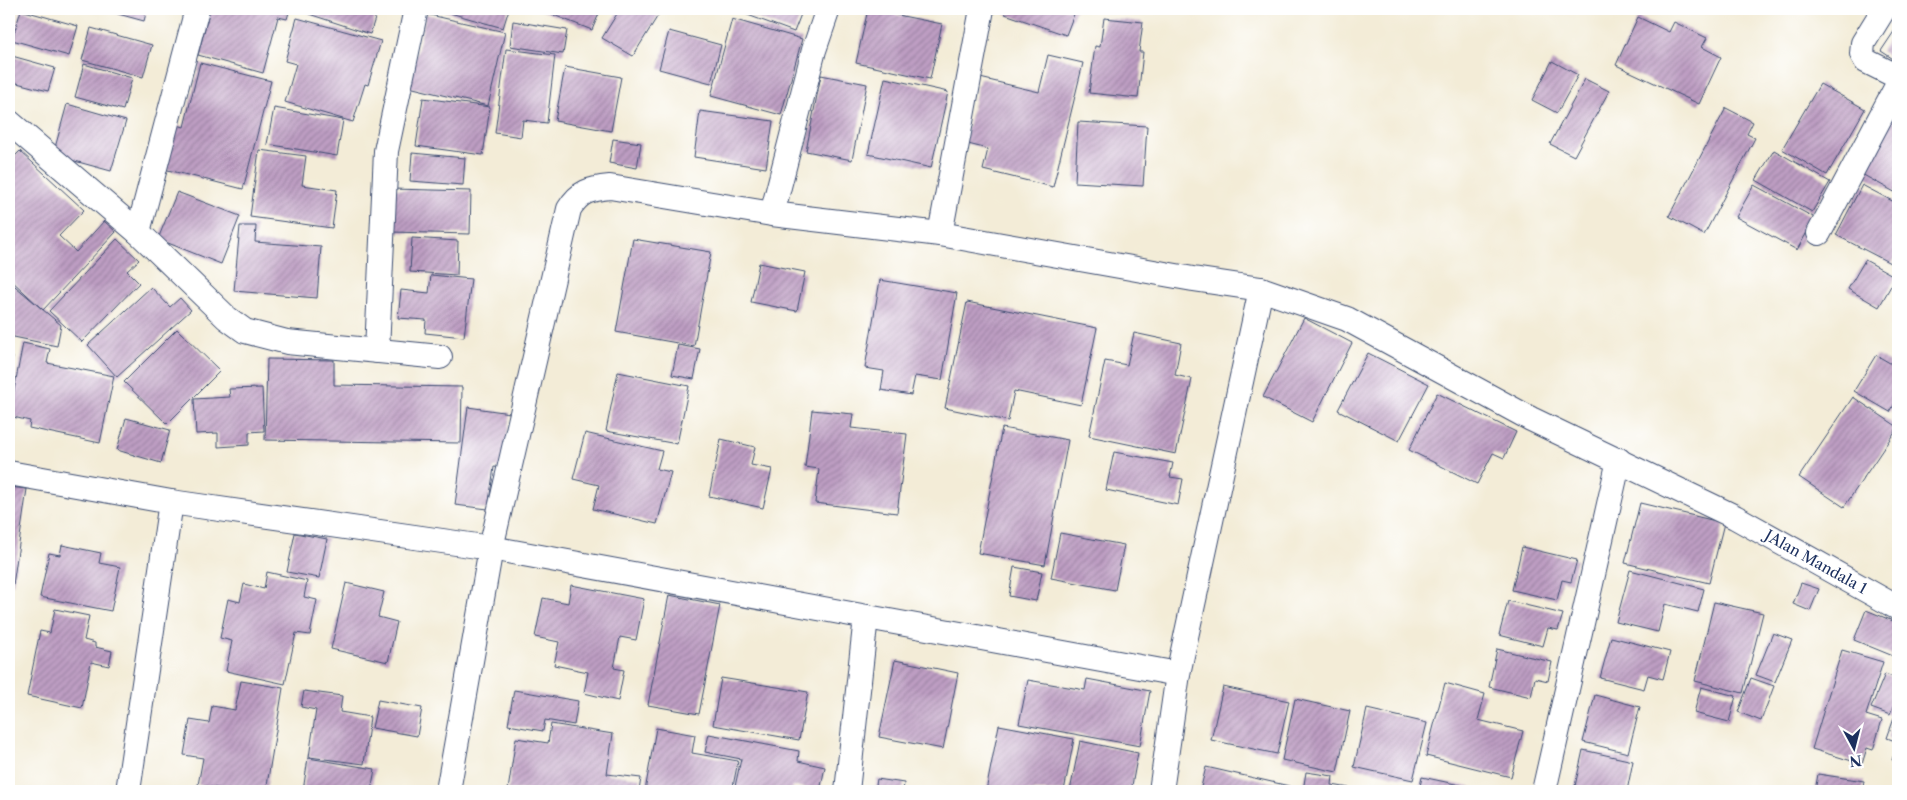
<svg xmlns="http://www.w3.org/2000/svg" width="1907" height="800" viewBox="0 0 1907 800" font-family="'Libre Caslon Text',serif">
<style>
.building{fill:url(#building-hatch)}
.lines{fill:none;stroke-linecap:round;stroke-linejoin:round}
.minor-casing{stroke:#3b4b70;stroke-width:26}
.minor{stroke:#fff;stroke-width:24}
.labels{text-anchor:middle;stroke-width:4;stroke-linejoin:round;paint-order:stroke}
.street-label{font-size:15px;fill:#1b2f5e;stroke:#fff}
</style>
<defs>
<pattern id="building-hatch" width="6" height="6" patternUnits="userSpaceOnUse" patternTransform="scale(1.25)"><rect width="6" height="6" fill="#be9ec3"/><path d="M-1 1l2-2M0 6l6-6M5 7l2-2" fill="none" stroke="#9a81a2"/></pattern>
</defs>
<rect width="100%" height="100%" fill="#fff"/>
<filter id="ink" filterUnits="userSpaceOnUse"><feTurbulence type="fractalNoise" baseFrequency=".02" numOctaves="2"/><feDisplacementMap in="SourceGraphic" scale="10" xChannelSelector="R" yChannelSelector="G"/><feConvolveMatrix kernelMatrix="1 2 1 2 8 2 1 2 1" color-interpolation-filters="sRGB"/></filter>
<filter id="wash" filterUnits="userSpaceOnUse"><feTurbulence type="fractalNoise" baseFrequency=".0096" numOctaves="4" result="noise"/><feDisplacementMap in="SourceGraphic" scale="20" xChannelSelector="R" yChannelSelector="G"/><feGaussianBlur stdDeviation="1.12" result="paint"/><feColorMatrix in="noise" values="0 0 0 0 0 0 0 0 0 0 0 0 0 0 0 0 0 1.4 0 .05"/><feComposite in="paint" operator="in"/></filter>
<g filter="url(#wash)">
<rect width="100%" height="100%" fill="#f3ecd7"/>
<g id="blocks">
<g class="building">
<polygon points="100,9 147,9 144,21"/>
<polygon points="210,9 290,9 287,19 278,17 263,73 198,55"/>
<polygon points="310,9 378,9 370,34 309,14"/>
<polygon points="436,9 509,9 503,28"/>
<polygon points="538,9 601,9 592,30"/>
<polygon points="620,9 662,9 633,56 602,38"/>
<polygon points="747,9 803,9 794,32 745,14"/>
<polygon points="868,9 942,24 930,79 856,63"/>
<polygon points="1007,9 1076,9 1066,35 1005,14"/>
<polygon points="21,10 78,26 69,56 12,40"/>
<polygon points="426,14 505,32 488,106 409,87"/>
<polygon points="1638,17 1669,32 1674,22 1707,38 1702,47 1721,57 1699,104 1616,65"/>
<polygon points="297,18 381,41 368,85 365,84 353,122 285,102 296,64 285,61"/>
<polygon points="1104,18 1143,22 1139,52 1143,52 1138,98 1089,93 1095,46 1100,47"/>
<polygon points="732,19 802,39 781,115 711,96"/>
<polygon points="513,21 567,30 563,54 510,46"/>
<polygon points="1897,27 1898,28 1898,62 1881,51"/>
<polygon points="91,28 152,45 143,77 82,60"/>
<polygon points="669,31 721,45 711,83 659,69"/>
<polygon points="506,49 555,55 547,123 523,120 521,137 495,133"/>
<polygon points="1048,55 1083,63 1053,187 983,170 988,149 964,143 980,78 1039,92"/>
<polygon points="12,56 55,68 48,91 9,81 9,67"/>
<polygon points="1552,61 1578,75 1557,113 1532,100"/>
<polygon points="200,63 271,81 243,189 160,168 171,123 184,127"/>
<polygon points="84,64 132,78 123,110 75,97"/>
<polygon points="565,67 621,77 611,131 555,121"/>
<polygon points="821,75 867,84 852,160 806,151"/>
<polygon points="885,78 948,92 931,168 868,154"/>
<polygon points="1585,79 1609,91 1574,156 1550,144"/>
<polygon points="1820,84 1865,109 1827,175 1782,149"/>
<polygon points="423,98 490,107 483,155 416,146"/>
<polygon points="1898,103 1898,194 1858,172"/>
<polygon points="67,104 126,121 111,171 53,155"/>
<polygon points="274,108 343,120 337,156 267,144"/>
<polygon points="1726,108 1753,122 1747,134 1755,138 1704,235 1669,216"/>
<polygon points="700,111 773,121 766,168 694,157"/>
<polygon points="1078,122 1147,126 1143,186 1075,182"/>
<polygon points="613,139 641,143 637,168 609,163"/>
<polygon points="259,150 306,156 302,185 337,190 332,228 250,217"/>
<polygon points="1774,150 1830,182 1812,212 1756,180"/>
<polygon points="20,151 84,210 59,236 76,252 104,221 116,232 43,310 9,278 9,162"/>
<polygon points="412,153 465,158 463,185 410,181"/>
<polygon points="1754,185 1815,218 1797,250 1736,217"/>
<polygon points="1862,185 1898,204 1898,252 1892,264 1836,235"/>
<polygon points="392,189 471,191 470,234 391,232"/>
<polygon points="177,192 240,216 221,264 158,239"/>
<polygon points="240,226 256,226 255,242 321,247 317,298 234,291"/>
<polygon points="412,238 458,241 457,275 410,272"/>
<polygon points="117,239 139,260 127,271 139,283 82,342 49,311"/>
<polygon points="633,239 711,252 694,346 616,332"/>
<polygon points="1865,260 1896,277 1879,307 1848,289"/>
<polygon points="759,263 805,272 797,311 751,302"/>
<polygon points="431,275 471,279 464,337 425,333 426,320 398,318 401,290 429,293"/>
<polygon points="880,280 957,293 942,380 915,376 911,395 881,390 884,371 865,368"/>
<polygon points="9,281 61,325 57,346 9,336"/>
<polygon points="151,287 170,307 180,298 191,310 117,377 88,345"/>
<polygon points="967,302 1097,328 1081,405 1014,391 1008,421 945,408"/>
<polygon points="1304,318 1352,343 1312,422 1263,397"/>
<polygon points="177,329 220,371 167,424 124,382"/>
<polygon points="1134,333 1181,343 1175,375 1192,379 1176,454 1089,436 1105,361 1127,365"/>
<polygon points="23,343 50,349 47,363 114,376 100,443 29,428 30,421 9,416"/>
<polygon points="678,345 700,349 694,379 672,375"/>
<polygon points="1368,353 1429,384 1399,441 1338,410"/>
<polygon points="1876,355 1895,366 1898,360 1898,398 1890,412 1854,391"/>
<polygon points="9,357 13,357 10,375 9,375"/>
<polygon points="267,359 334,360 334,385 462,387 461,443 265,440"/>
<polygon points="618,372 689,386 677,444 606,431"/>
<polygon points="262,388 264,431 249,432 249,445 218,447 218,433 196,434 194,399 230,397 229,389"/>
<polygon points="1437,393 1516,432 1504,458 1493,453 1477,484 1409,450"/>
<polygon points="1853,397 1898,427 1844,507 1799,477"/>
<polygon points="468,407 510,413 503,468 494,467 488,509 455,505"/>
<polygon points="812,410 853,414 851,428 907,434 897,513 815,503 819,469 805,467"/>
<polygon points="126,418 170,430 161,463 117,450"/>
<polygon points="1002,428 1068,440 1045,565 978,553"/>
<polygon points="585,433 662,451 657,469 671,472 657,524 593,509 599,485 573,479"/>
<polygon points="721,439 755,447 751,465 772,469 763,508 709,496"/>
<polygon points="1114,452 1173,463 1170,477 1183,479 1178,505 1106,490"/>
<polygon points="9,487 27,489 13,585 9,584"/>
<polygon points="1640,503 1724,523 1709,583 1625,563"/>
<polygon points="295,533 327,539 319,578 287,572"/>
<polygon points="1060,533 1124,545 1115,590 1051,578"/>
<polygon points="62,545 101,553 99,563 120,567 111,611 40,597 49,553 60,555"/>
<polygon points="1522,547 1577,560 1571,582 1562,580 1557,600 1512,590"/>
<polygon points="1014,567 1042,572 1036,601 1009,596"/>
<polygon points="1630,570 1704,589 1698,612 1665,604 1658,632 1616,622"/>
<polygon points="267,572 307,581 304,597 317,600 310,635 296,633 285,684 226,671 232,641 220,638 228,599 240,602 244,584 264,589"/>
<polygon points="346,583 384,592 378,617 397,622 388,662 331,649"/>
<polygon points="1801,583 1819,589 1810,611 1793,604"/>
<polygon points="571,585 644,599 636,640 620,637 614,668 624,670 618,701 584,693 588,672 554,665 559,642 535,637 543,598 568,603"/>
<polygon points="669,595 720,605 699,714 648,705"/>
<polygon points="1508,601 1563,614 1558,630 1548,628 1543,646 1499,635"/>
<polygon points="1714,602 1763,613 1743,693 1695,681"/>
<polygon points="55,609 89,616 84,640 95,643 95,647 112,651 109,666 91,662 82,708 27,696 40,631 50,633"/>
<polygon points="1866,610 1898,623 1898,658 1854,640"/>
<polygon points="1773,633 1792,640 1775,682 1756,675"/>
<polygon points="1611,637 1670,652 1663,679 1648,675 1644,689 1600,678"/>
<polygon points="1497,649 1552,662 1548,681 1535,678 1531,697 1489,687"/>
<polygon points="1842,650 1883,662 1866,715 1882,720 1873,750 1867,748 1862,764 1812,749"/>
<polygon points="895,660 958,673 943,749 879,737"/>
<polygon points="1885,674 1898,679 1898,695 1890,715 1871,708"/>
<polygon points="721,678 808,692 799,740 713,725"/>
<polygon points="1751,678 1774,686 1761,721 1738,712"/>
<polygon points="1087,679 1150,691 1140,746 1019,724 1028,680 1085,690"/>
<polygon points="241,681 283,688 266,791 235,791 198,785 203,758 184,755 190,720 209,723 212,706 235,710"/>
<polygon points="1445,683 1485,694 1478,720 1523,731 1511,777 1426,756"/>
<polygon points="1223,687 1289,701 1277,754 1211,740"/>
<polygon points="1701,687 1736,696 1729,722 1694,713"/>
<polygon points="514,690 578,701 574,725 545,720 543,731 508,725"/>
<polygon points="304,691 342,696 340,712 370,717 364,764 309,757 316,710 301,707"/>
<polygon points="1595,695 1640,707 1628,753 1583,742"/>
<polygon points="1295,699 1350,711 1337,772 1282,760"/>
<polygon points="378,700 422,708 417,736 372,728"/>
<polygon points="1898,707 1898,742 1887,738"/>
<polygon points="1367,709 1427,723 1413,780 1354,767"/>
<polygon points="551,724 613,734 607,774 641,778 639,791 508,790 516,738 548,743"/>
<polygon points="999,725 1074,739 1064,791 986,791"/>
<polygon points="656,728 695,735 692,753 738,761 732,791 645,791"/>
<polygon points="709,734 799,751 798,761 825,767 820,791 793,786 792,791 734,791 741,759 705,752"/>
<polygon points="1080,741 1138,753 1131,791 1070,791"/>
<polygon points="1898,743 1898,762 1892,760"/>
<polygon points="1583,750 1633,761 1627,791 1597,791 1575,786"/>
<polygon points="308,758 375,769 371,791 303,791"/>
<polygon points="1206,767 1298,788 1297,791 1200,791"/>
<polygon points="1306,772 1333,776 1332,785 1367,791 1303,791"/>
<polygon points="1818,774 1864,781 1862,791 1815,791"/>
<polygon points="1422,777 1479,789 1479,791 1419,791"/>
<polygon points="877,779 904,783 903,791 875,791"/>
</g>
</g>
</g>
<g filter="url(#ink)">
<use href="#blocks" fill-opacity="0" stroke="#3b4b70" stroke-width="1"/>
<g class="lines">
<defs>
<g id="minor">
<polyline points="1884,9 1863,43 1862,54 1866,61 1898,77"/>
<polyline points="9,122 138,232 227,318 245,331 287,342 440,357"/>
<polyline points="772,214 814,50 828,9"/>
<polyline points="138,232 197,9"/>
<polyline points="1819,233 1898,84"/>
<polyline points="940,234 982,9"/>
<polyline points="377,351 386,151 416,9"/>
<polyline points="9,473 171,502 491,548 1178,674"/>
<polyline points="128,791 171,502"/>
<path id="s1" d="M448,791L491,548L569,209C580,191 590,189 610,187L772,214L940,234L1193,279L1261,289L1347,319L1531,419L1735,517L1898,608"/>
<polyline points="847,791 866,617"/>
<polyline points="1161,791 1178,674 1261,289"/>
<polyline points="1544,791 1619,460"/>
</g>
</defs>
<use href="#minor" class="minor-casing"/>
<use href="#minor" class="minor"/>
</g>
</g>
<g class="labels">
<g class="street-label">
<text dy="5" stroke="none"><textPath href="#s1" startOffset="1922">JAlan Mandala 1</textPath></text>
</g>
</g>
<rect width="1907" height="800" fill="none" stroke="#fff" stroke-width="30"/>
<g transform="translate(1854 748) rotate(173)" stroke="#ffffff" stroke-width="4" paint-order="stroke">
<path d="M0-4L9 19L0 12L-9 19Z" fill="#1b2f5e"/>
<text y="-8" font-size="14" font-weight="bold" text-anchor="middle" fill="#1b2f5e">N</text>
</g>
</svg>
